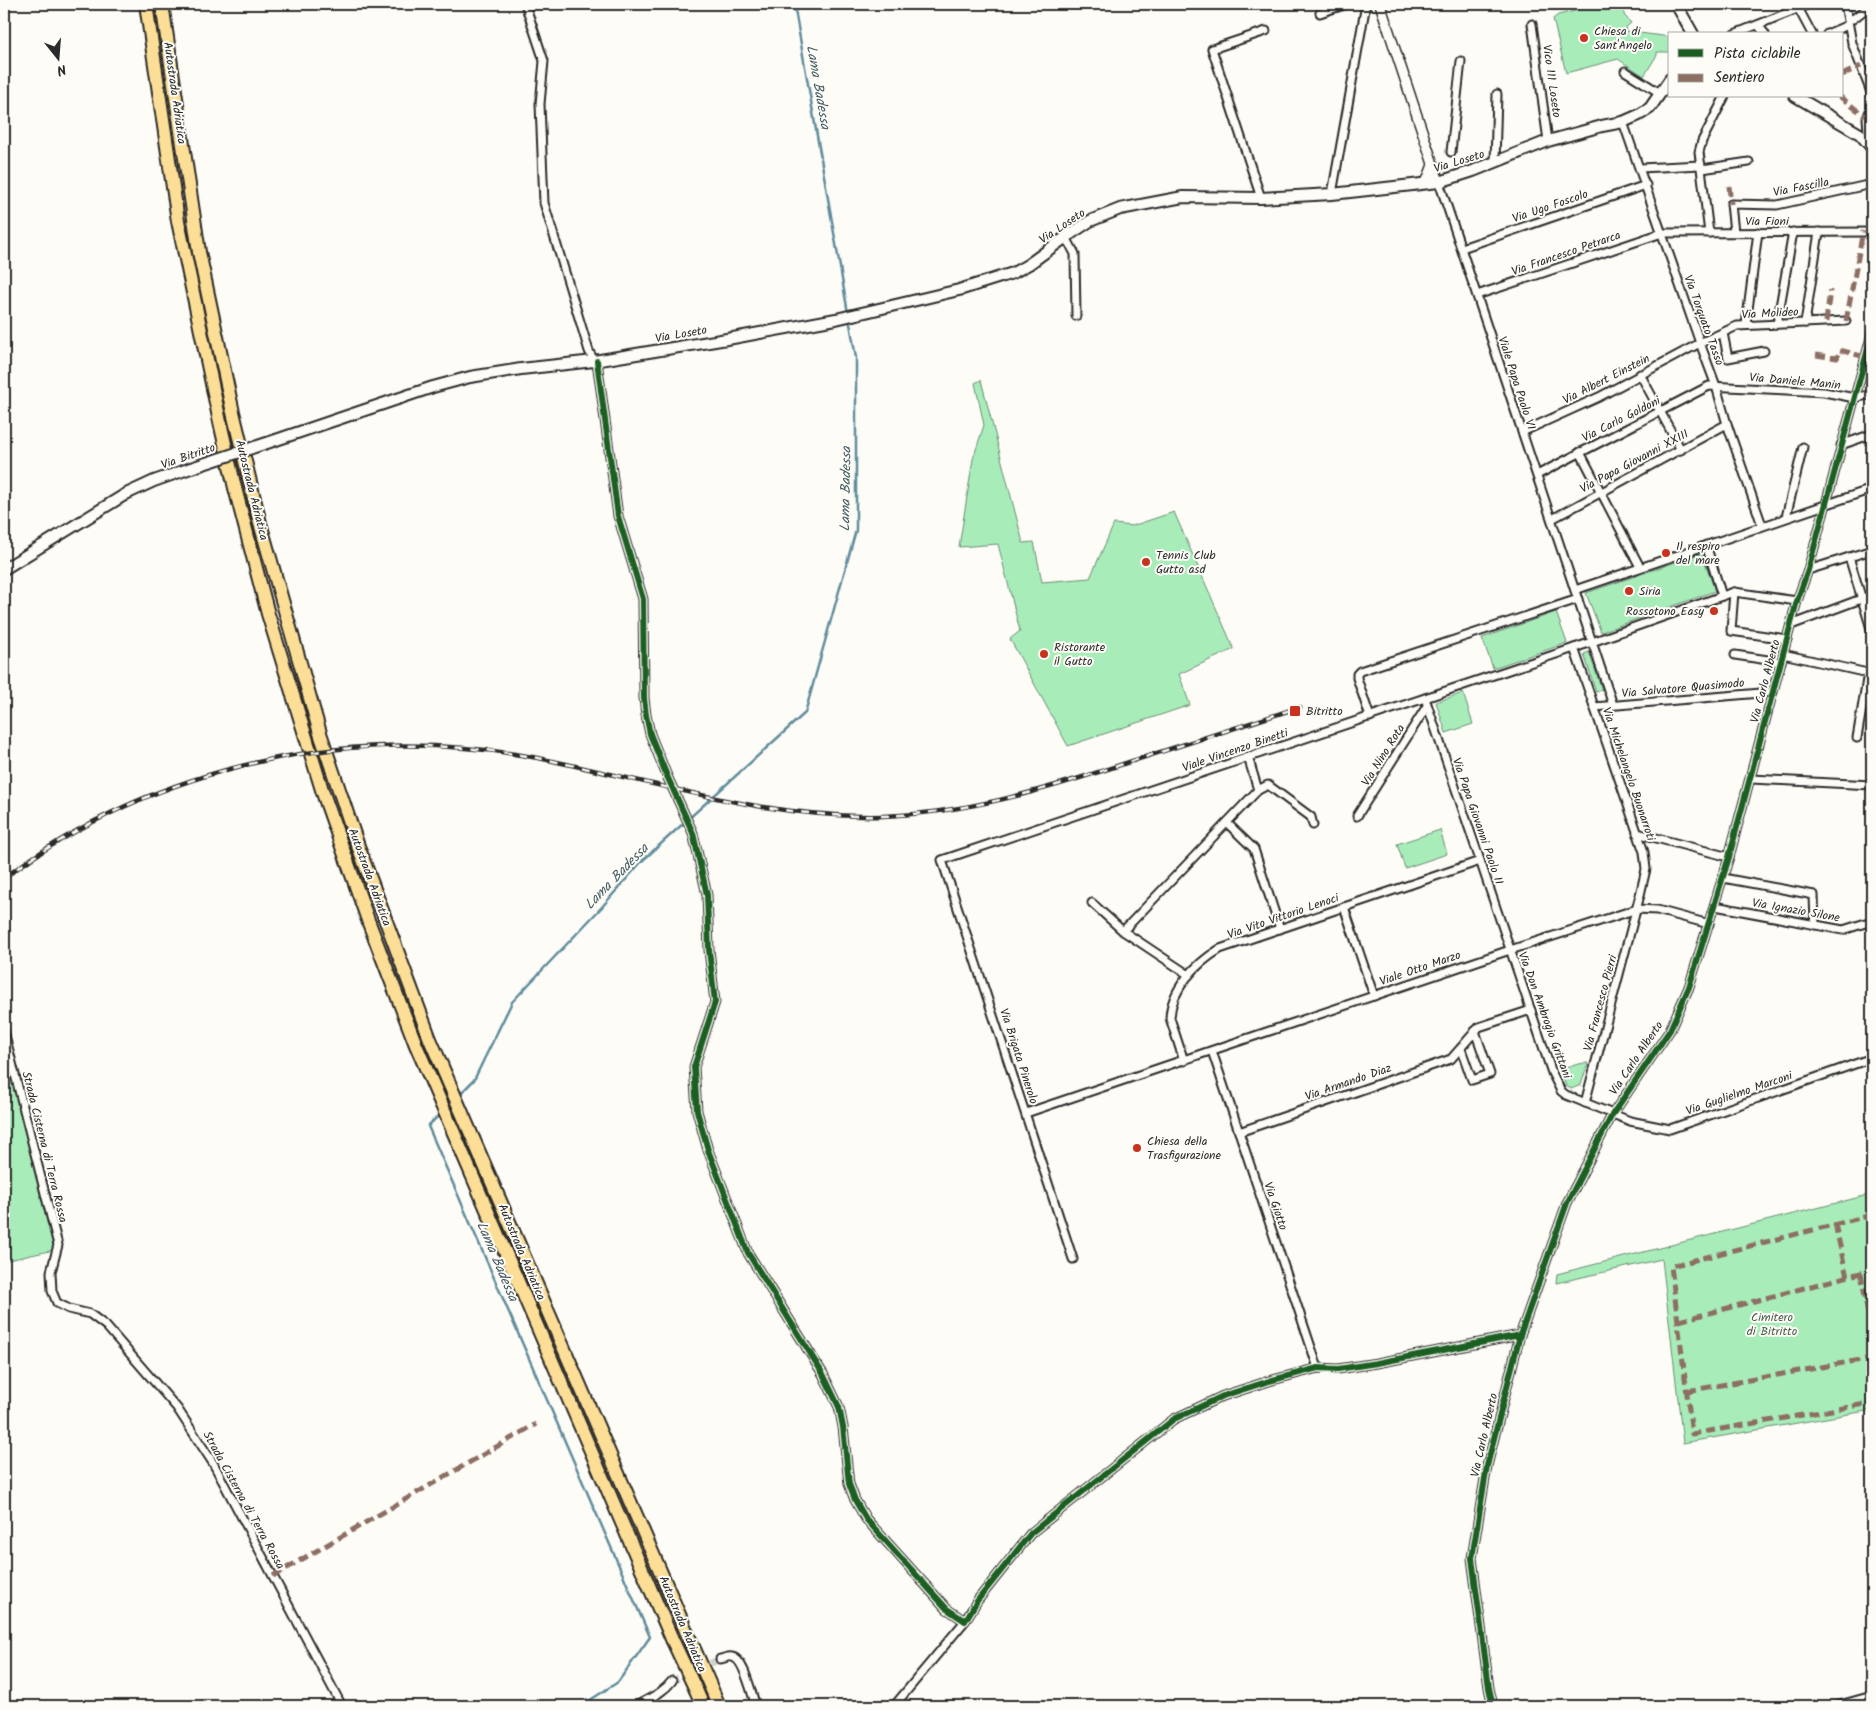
<svg xmlns="http://www.w3.org/2000/svg" width="1876" height="1710" viewBox="0 0 1876 1710" font-family="Kalam,sans-serif">
<style>
.green{fill:#a8edb9;stroke:#6a8c72}
.lines{fill:none;stroke-linecap:round;stroke-linejoin:round}
.stream{stroke:#618c9b;stroke-width:2.5}
.minor-tunnel{stroke:#d3d2ce;stroke-width:7;stroke-dasharray:7 3.5;stroke-linecap:butt}
.minor-casing{stroke:#2b2b2b;stroke-width:11}
.tertiary-casing{stroke:#2b2b2b;stroke-width:12}
.secondary-casing{stroke:#2b2b2b;stroke-width:14}
.motorway-casing{stroke:#2b2b2b;stroke-width:16}
.minor{stroke:#fdfcf7;stroke-width:7}
.tertiary{stroke:#fdfcf7;stroke-width:9}
.secondary{stroke:#fdfcf7;stroke-width:10}
.motorway{stroke:#fcde96;stroke-width:12}
.rail-casing{stroke:#2b2b2b;stroke-width:4.5}
.rail{stroke:#fdfcf7;stroke-width:2.5;stroke-dasharray:8;stroke-linecap:butt}
.secondary-bridge-casing{stroke:#2b2b2b;stroke-width:14;stroke-linecap:butt}
.motorway-bridge-casing{stroke:#2b2b2b;stroke-width:16;stroke-linecap:butt}
.secondary-bridge{stroke:#fdfcf7;stroke-width:10}
.motorway-bridge{stroke:#fcde96;stroke-width:12}
.quiet{stroke:#8d6e63;stroke-width:5;stroke-dasharray:10 5;stroke-linecap:butt}
.cycleway-casing{stroke:#fdfcf7;stroke-width:9}
.cycleway{stroke:#1b5e20;stroke-width:6}
.poi-dot{fill:#c8321e;stroke:#fdfcf7;stroke-width:2}
.labels{text-anchor:middle;stroke-width:4;stroke-linejoin:round;paint-order:stroke}
.poi-label{font-size:12px;fill:#2b2b2b;stroke:#fdfcf7;text-anchor:start}
.street-label{font-size:12px;fill:#2b2b2b;stroke:#fdfcf7}
.park-label{font-size:12px;fill:#4a5c4e;stroke:#fdfcf7}
.water-label{font-size:14px;font-style:italic;fill:#465c63;stroke:#fdfcf7}
</style>
<rect width="100%" height="100%" fill="#fdfcf7"/>
<filter id="ink" filterUnits="userSpaceOnUse"><feTurbulence type="fractalNoise" baseFrequency=".02" numOctaves="2"/><feDisplacementMap in="SourceGraphic" scale="10" xChannelSelector="R" yChannelSelector="G"/><feConvolveMatrix kernelMatrix="1 2 1 2 8 2 1 2 1" color-interpolation-filters="sRGB"/></filter>
<g filter="url(#ink)">
<g class="green">
<polygon points="1599,4 1624,4 1624,15 1631,23 1626,27 1625,31 1670,37 1670,52 1657,52 1657,55 1644,76 1618,59 1566,73 1553,19 1558,15 1583,9"/>
<polygon points="981,380 1023,543 1034,542 1042,582 1090,578 1114,524 1132,526 1174,512 1234,649 1179,674 1190,705 1068,746 1010,639 1020,631 998,544 959,547 973,459 984,425 975,383"/>
<polygon points="1702,553 1715,591 1601,632 1586,593"/>
<polygon points="1556,612 1567,643 1493,668 1482,638"/>
<polygon points="1589,652 1602,690 1596,692 1584,654"/>
<polygon points="1463,693 1473,724 1446,733 1436,702"/>
<polygon points="1440,830 1447,854 1405,868 1397,844"/>
<polygon points="4,1056 6,1056 54,1250 4,1261"/>
<polygon points="1588,1063 1581,1085 1571,1089 1566,1086 1560,1070 1578,1064"/>
<polygon points="1872,1194 1872,1410 1683,1443 1662,1259 1556,1283 1557,1274"/>
</g>
<g class="lines">
<g class="stream">
<polyline points="794,4 848,313"/>
<polyline points="459,1095 474,1080 512,1002 601,908 642,861 805,713 856,530 856,358 849,318"/>
<polyline points="441,1113 428,1126 650,1637 618,1682 581,1706"/>
</g>
<polyline class="minor-tunnel" points="672,1681 720,1659"/>
<defs>
<g id="minor">
<polyline points="525,4 544,61 540,104 544,203 589,351 594,361"/>
<polyline points="1796,4 1812,34"/>
<polyline points="1845,4 1852,43 1872,95"/>
<polyline points="1320,13 1347,4"/>
<polyline points="1848,18 1853,19 1872,4"/>
<polyline points="1532,24 1548,141"/>
<polyline points="1758,25 1765,34"/>
<polyline points="1734,34 1810,4"/>
<polyline points="1827,34 1848,25"/>
<polyline points="1625,71 1660,93"/>
<polyline points="1623,122 1700,343 1716,386 1727,424 1762,525"/>
<polyline points="1869,144 1867,118 1872,106"/>
<polyline points="1451,152 1461,61"/>
<polyline points="1495,163 1497,94"/>
<polyline points="1640,168 1701,165"/>
<polyline points="1702,169 1749,162"/>
<polyline points="1439,182 1613,705"/>
<polyline points="1332,194 1366,4"/>
<polyline points="1261,198 1212,49 1266,31"/>
<polyline points="1734,232 1731,204 1777,205 1872,184"/>
<polyline points="1709,233 1699,152 1702,141 1725,96"/>
<polyline points="1066,237 1075,254 1076,316"/>
<polyline points="1462,248 1646,185"/>
<polyline points="1477,295 1662,233 1872,232"/>
<polyline points="1805,323 1819,232"/>
<polyline points="1777,324 1793,232"/>
<polyline points="1746,325 1758,232"/>
<polyline points="1723,333 1728,358 1764,351"/>
<polyline points="597,361 618,516 643,599 644,698 646,715 650,734 667,776 693,833 707,895 709,950 715,1002 694,1067 697,1111 708,1150 748,1253 823,1374 839,1407 843,1427 849,1484 855,1500 866,1519 947,1609 965,1621 977,1601 1031,1533 1174,1419 1223,1396 1269,1381 1318,1368 1338,1369 1377,1363 1520,1335"/>
<polyline points="1640,374 1681,450"/>
<polyline points="1522,432 1599,397 1700,343 1737,326 1846,321"/>
<polyline points="1841,445 1872,434"/>
<polyline points="1580,452 1640,567"/>
<polyline points="1537,475 1709,386 1824,392 1855,398 1872,394"/>
<polyline points="1786,517 1803,447"/>
<polyline points="1552,519 1727,424"/>
<polyline points="1706,545 1722,596"/>
<polyline points="1849,557 1872,632"/>
<polyline points="1808,570 1872,550"/>
<polyline points="1575,590 1872,489"/>
<polyline points="1734,592 1731,631 1787,639"/>
<polyline points="1791,625 1872,595"/>
<polyline points="1574,648 1644,852 1646,869 1640,895 1585,1103"/>
<polyline points="1783,654 1872,674"/>
<polyline points="1735,655 1781,662"/>
<polyline points="1425,698 1552,1073 1561,1091 1566,1095 1630,1121 1670,1129 1872,1058"/>
<polyline points="1594,707 1773,692"/>
<polyline points="1370,717 1357,678 1357,674 1360,671 1578,599"/>
<polyline points="1857,738 1868,673"/>
<polyline points="1248,757 1258,790 1268,785 1311,817 1313,825"/>
<polyline points="1751,779 1872,785"/>
<polyline points="1357,816 1427,706"/>
<polyline points="1227,823 1254,849 1280,929"/>
<polyline points="1637,833 1729,857"/>
<polyline points="1723,878 1814,895 1815,925"/>
<polyline points="1092,903 1123,931 1189,975"/>
<polyline points="1715,906 1843,930 1872,921"/>
<polyline points="1344,907 1374,996"/>
<polyline points="1123,931 1258,790"/>
<polyline points="4,1031 58,1245 51,1272 52,1291 57,1303 69,1309 90,1314 106,1326 177,1408 213,1463 342,1706"/>
<polyline points="1461,1049 1472,1080 1490,1074 1475,1031"/>
<polyline points="1212,1051 1318,1368"/>
<path d="M1184,1061L1170,1018C1171,988 1197,963 1220,949L1480,861"/>
<polyline points="1026,1113 1504,952 1637,909 1657,910 1709,924"/>
<polyline points="1239,1132 1451,1059 1479,1027 1531,1010"/>
<polyline points="1073,1259 942,860 1592,642 1722,596 1734,592 1797,601"/>
<path d="M720,1659C723,1659 728,1656 732,1657C744,1658 752,1696 756,1706"/>
<path d="M636,1706C649,1698 662,1694 672,1681"/>
<polyline points="894,1706 965,1621"/>
<polyline points="1493,1706 1489,1688 1472,1558 1487,1466 1520,1335 1567,1203 1612,1115 1670,1030 1689,987 1729,857 1797,601 1808,570 1872,334"/>
<polyline points="1836,1706 1872,1696"/>
</g>
<g id="tertiary">
<polyline points="1380,4 1439,182"/>
<polyline points="1426,183 1433,165"/>
</g>
<g id="secondary">
<polyline points="1676,4 1693,34"/>
<polyline points="1795,96 1860,134 1872,148"/>
<polyline points="276,440 433,387 470,377 521,369 594,361 733,338 836,319 959,290 1013,273 1029,264 1066,237 1090,221 1120,209 1183,197 1261,198 1332,194 1439,182 1473,171 1548,141 1602,126 1623,122 1639,115 1650,108 1670,79"/>
<polyline points="4,569 126,494 154,481 191,468"/>
</g>
<g id="motorway">
<polyline points="146,4 178,221 220,422 235,488 268,614 323,793 369,923 416,1045 672,1639"/>
<polyline points="162,4 199,252 232,408 260,523 320,733 358,846 430,1039 687,1633"/>
<polyline points="709,1683 719,1706"/>
<polyline points="696,1690 703,1706"/>
</g>
</defs>
<use href="#minor" class="minor-casing"/>
<use href="#tertiary" class="tertiary-casing"/>
<use href="#secondary" class="secondary-casing"/>
<use href="#motorway" class="motorway-casing"/>
<use href="#minor" class="minor"/>
<use href="#tertiary" class="tertiary"/>
<use href="#secondary" class="secondary"/>
<use href="#motorway" class="motorway"/>
<defs>
<path id="rail" d="M4,878C158,763 355,722 543,759C656,782 766,819 883,816C965,813 1042,791 1120,765C1180,746 1240,726 1300,707"/>
</defs>
<use href="#rail" class="rail-casing"/>
<use href="#rail" class="rail"/>
<defs>
<polyline id="secondary-bridge" points="191,468 276,440"/>
<g id="motorway-bridge">
<polyline points="687,1633 709,1683"/>
<polyline points="672,1639 696,1690"/>
</g>
</defs>
<use href="#secondary-bridge" class="secondary-bridge-casing"/>
<use href="#motorway-bridge" class="motorway-bridge-casing"/>
<use href="#secondary-bridge" class="secondary-bridge"/>
<use href="#motorway-bridge" class="motorway-bridge"/>
<g class="quiet">
<polyline points="1865,10 1872,16"/>
<polyline points="1842,75 1861,66"/>
<polyline points="1839,96 1865,116"/>
<polyline points="1729,186 1731,204"/>
<polyline points="1846,321 1863,231"/>
<polyline points="1826,322 1830,290"/>
<polyline points="1816,355 1837,358 1840,350 1865,357"/>
<polyline points="1872,1215 1671,1266 1692,1434 1872,1403"/>
<polyline points="1835,1224 1847,1277"/>
<polyline points="1861,1273 1872,1338"/>
<polyline points="1679,1321 1872,1270"/>
<polyline points="1687,1391 1872,1358"/>
<polyline points="273,1576 536,1424"/>
</g>
<defs>
<g id="cycleway">
<polyline points="597,361 618,516 643,599 644,698 646,715 650,734 667,776 693,833 707,895 709,950 715,1002 694,1067 697,1111 708,1150 748,1253 823,1374 839,1407 843,1427 849,1484 855,1500 866,1519 947,1609 965,1621 977,1601 1031,1533 1174,1419 1223,1396 1269,1381 1318,1368 1338,1369 1377,1363 1520,1335"/>
<polyline points="1493,1706 1489,1688 1472,1558 1487,1466 1520,1335 1567,1203 1612,1115 1670,1030 1689,987 1729,857 1797,601 1808,570 1872,334"/>
</g>
</defs>
<use href="#cycleway" class="cycleway-casing"/>
<use href="#cycleway" class="cycleway"/>
</g>
</g>
<g class="poi-dot">
<circle cx="1584" cy="38" r="5"/>
<circle cx="1666" cy="553" r="5"/>
<circle cx="1146" cy="562" r="5"/>
<circle cx="1629" cy="591" r="5"/>
<circle cx="1714" cy="611" r="5"/>
<circle cx="1044" cy="654" r="5"/>
<rect x="1289" y="705" width="12" height="12" rx="2.5"/>
<circle cx="1137" cy="1148" r="5"/>
</g>
<g class="labels">
<g class="poi-label">
<text x="1594" y="35">Chiesa di<tspan x="1594" dy="14">Sant'Angelo</tspan></text>
<text x="1676" y="550">Il respiro<tspan x="1676" dy="14">del mare</tspan></text>
<text x="1156" y="559">Tennis Club<tspan x="1156" dy="14">Gutto asd</tspan></text>
<text x="1639" y="595">Siria</text>
<text x="1704" y="615" text-anchor="end">Rossotono Easy</text>
<text x="1054" y="651">Ristorante<tspan x="1054" dy="14">il Gutto</tspan></text>
<text x="1306" y="715">Bitritto</text>
<text x="1147" y="1145">Chiesa della<tspan x="1147" dy="14">Trasfigurazione</tspan></text>
</g>
<g class="street-label">
<text transform="translate(1552 81) rotate(82)" y="4">Vico III Loseto</text>
<text transform="translate(175 93) rotate(82)" y="4">Autostrada Adriatica</text>
<text transform="translate(1459 161) rotate(-17)" y="4">Via Loseto</text>
<text transform="translate(1801 187) rotate(-11)" y="4">Via Fascilla</text>
<text transform="translate(1550 206) rotate(-19)" y="4">Via Ugo Foscolo</text>
<text x="1767" y="225">Via Fioni</text>
<text transform="translate(1062 226) rotate(-34)" y="4">Via Loseto</text>
<text transform="translate(1566 253) rotate(-19)" y="4">Via Francesco Petrarca</text>
<text transform="translate(1770 313) rotate(-3)" y="4">Via Molideo</text>
<text transform="translate(1704 320) rotate(70)" y="4">Via Torquato Tasso</text>
<text transform="translate(681 334) rotate(-10)" y="4">Via Loseto</text>
<text transform="translate(1606 379) rotate(-27)" y="4">Via Albert Einstein</text>
<text transform="translate(1795 381) rotate(5)" y="4">Via Daniele Manin</text>
<text transform="translate(1517 383) rotate(72)" y="4">Viale Papa Paolo VI</text>
<text transform="translate(1621 419) rotate(-27)" y="4">Via Carlo Goldoni</text>
<text transform="translate(188 456) rotate(-19)" y="4">Via Bitritto</text>
<text transform="translate(1634 461) rotate(-28)" y="4">Via Papa Giovanni XXIII</text>
<text transform="translate(252 490) rotate(76)" y="4">Autostrada Adriatica</text>
<text transform="translate(1765 681) rotate(-75)" y="4">Via Carlo Alberto</text>
<text transform="translate(1683 688) rotate(-5)" y="4">Via Salvatore Quasimodo</text>
<text transform="translate(1235 750) rotate(-19)" y="4">Viale Vincenzo Binetti</text>
<text transform="translate(1383 755) rotate(-58)" y="4">Via Nino Rota</text>
<text transform="translate(1629 774) rotate(71)" y="4">Via Michelangelo Buonarroti</text>
<text transform="translate(1478 821) rotate(71)" y="4">Via Papa Giovanni Paolo II</text>
<text transform="translate(370 877) rotate(70)" y="4">Autostrada Adriatica</text>
<text transform="translate(1796 910) rotate(10)" y="4">Via Ignazio Silone</text>
<text transform="translate(1283 916) rotate(-19)" y="4">Via Vito Vittorio Lenoci</text>
<text transform="translate(1420 968) rotate(-19)" y="4">Viale Otto Marzo</text>
<text transform="translate(1600 1003) rotate(-75)" y="4">Via Francesco Pierri</text>
<text transform="translate(1545 1015) rotate(70)" y="4">Via Don Ambrogio Grittani</text>
<text transform="translate(1019 1056) rotate(72)" y="4">Via Brigata Pinerolo</text>
<text transform="translate(1636 1058) rotate(-56)" y="4">Via Carlo Alberto</text>
<text transform="translate(1348 1082) rotate(-19)" y="4">Via Armando Diaz</text>
<text transform="translate(1739 1093) rotate(-19)" y="4">Via Guglielmo Marconi</text>
<text transform="translate(45 1147) rotate(76)" y="4">Strada Cisterna di Terra Rossa</text>
<text transform="translate(1276 1206) rotate(71)" y="4">Via Giotto</text>
<text transform="translate(522 1252) rotate(67)" y="4">Autostrada Adriatica</text>
<text transform="translate(1484 1435) rotate(-77)" y="4">Via Carlo Alberto</text>
<text transform="translate(244 1500) rotate(61)" y="4">Strada Cisterna di Terra Rossa</text>
<text transform="translate(683 1624) rotate(67)" y="4">Autostrada Adriatica</text>
</g>
<g class="park-label">
<text x="1772" y="1321">Cimitero<tspan x="1772" dy="14">di Bitritto</tspan></text>
</g>
<g class="water-label">
<text transform="translate(819 87) rotate(80)" y="5">Lama Badessa</text>
<text transform="translate(845 489) rotate(-89)" y="5">Lama Badessa</text>
<text transform="translate(616 876) rotate(-46)" y="5">Lama Badessa</text>
<text transform="translate(498 1261) rotate(67)" y="5">Lama Badessa</text>
</g>
</g>
<rect width="1876" height="1710" fill="none" stroke="#fdfcf7" stroke-width="20"/>
<rect x="10" y="10" width="1856" height="1690" fill="none" stroke="#2b2b2b" stroke-width="2" filter="url(#ink)"/>
<rect x="1668" y="32" width="175" height="65" fill="#fdfcf7" stroke="#a9a8a5"/>
<rect x="1678" y="49" width="25" height="8" fill="#1b5e20" stroke="#a9a8a5"/>
<text x="1714" y="58" font-size="15" fill="#2b2b2b">Pista ciclabile</text>
<rect x="1678" y="74" width="25" height="8" fill="#8d6e63" stroke="#a9a8a5"/>
<text x="1714" y="82" font-size="15" fill="#2b2b2b">Sentiero</text>
<g transform="translate(58 58) rotate(163)" stroke="#fdfcf7" stroke-width="4" paint-order="stroke">
<path d="M0-4L9 19L0 12L-9 19Z" fill="#2b2b2b"/>
<text y="-8" font-size="14" font-weight="bold" text-anchor="middle" fill="#2b2b2b">N</text>
</g>
</svg>
